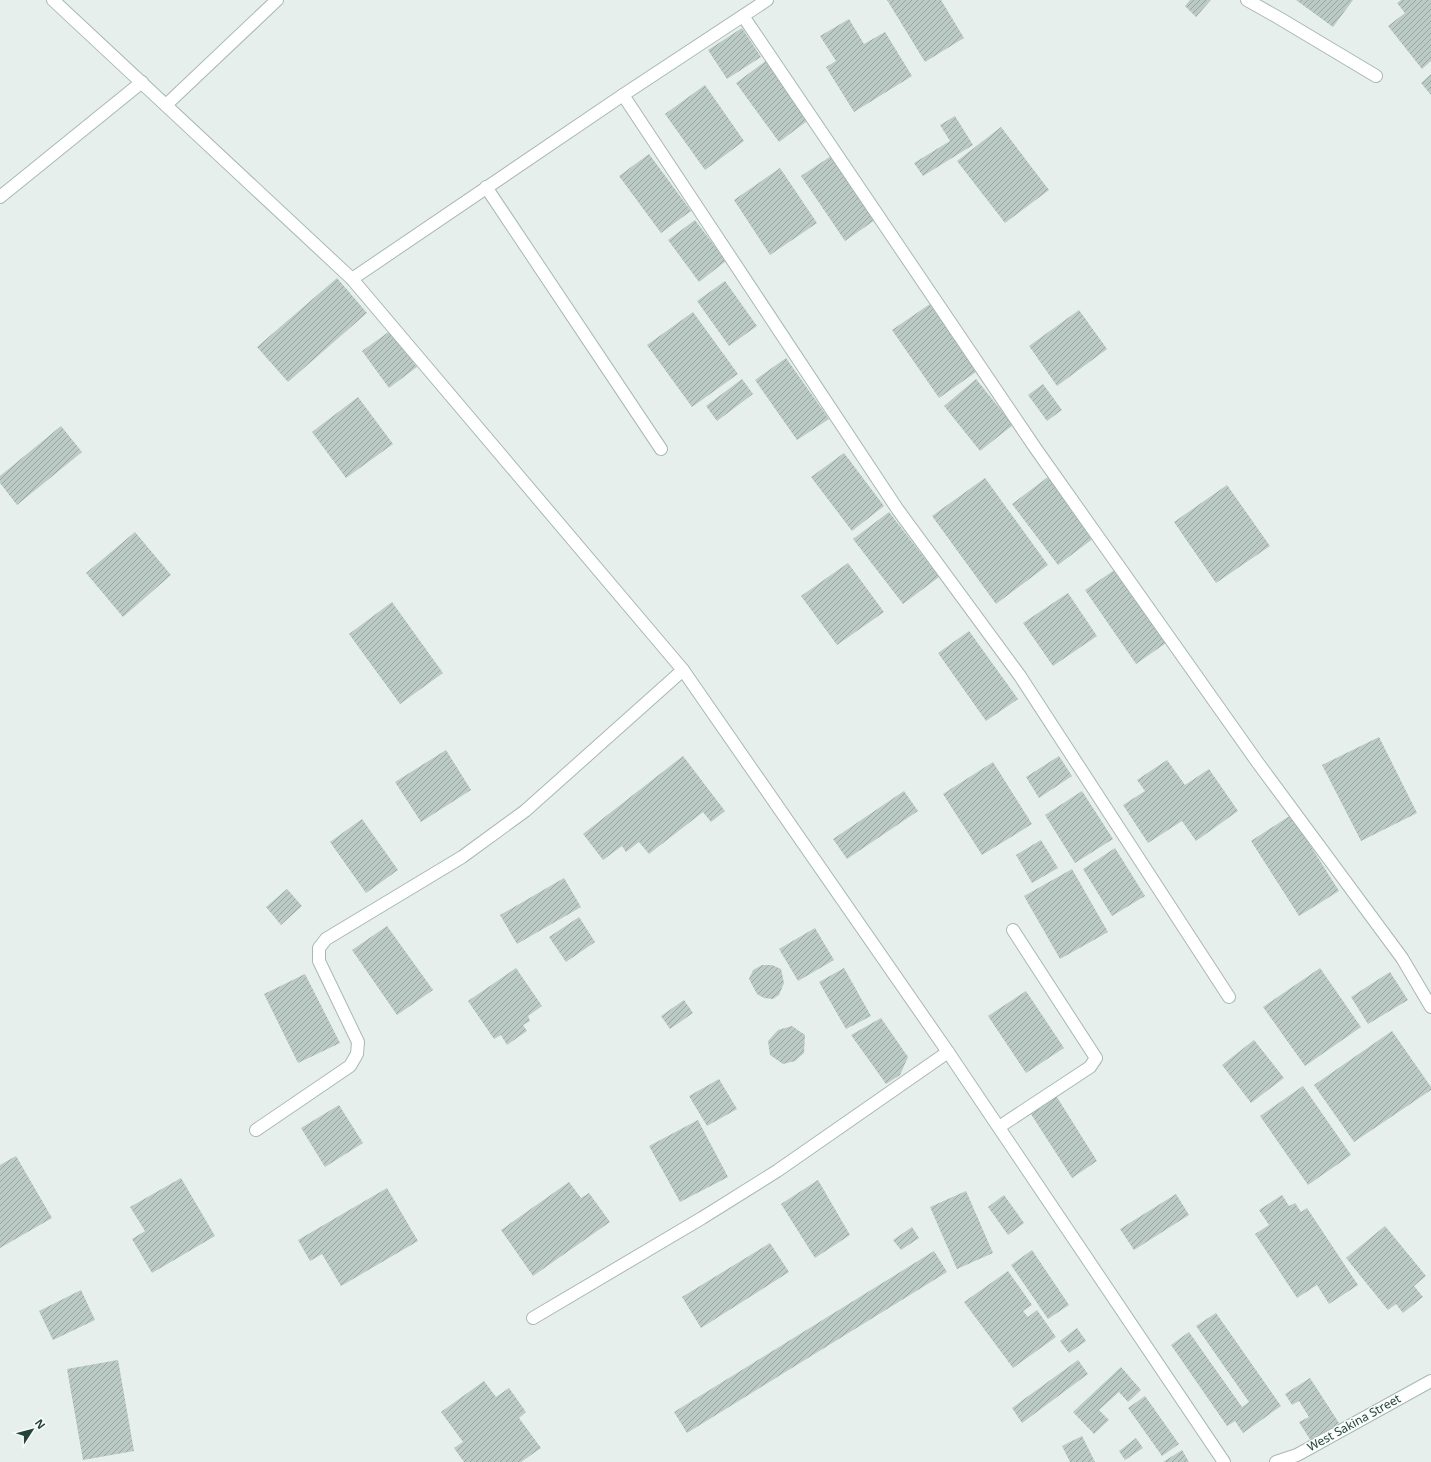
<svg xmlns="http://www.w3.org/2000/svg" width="1431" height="1462" viewBox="0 0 1431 1462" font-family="'Noto Sans',sans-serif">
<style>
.building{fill:url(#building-hatch)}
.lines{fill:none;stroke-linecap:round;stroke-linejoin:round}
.minor-casing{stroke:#a8b8b2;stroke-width:14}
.minor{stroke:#fff;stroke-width:12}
.labels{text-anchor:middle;stroke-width:3;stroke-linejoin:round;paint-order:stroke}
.street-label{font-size:12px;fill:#24423a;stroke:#f7fbf9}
</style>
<defs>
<pattern id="building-hatch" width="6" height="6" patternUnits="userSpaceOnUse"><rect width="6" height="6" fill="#bbcac4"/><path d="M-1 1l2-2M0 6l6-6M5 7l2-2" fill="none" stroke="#98a6a0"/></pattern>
</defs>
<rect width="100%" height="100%" fill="#e6efeb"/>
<g class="building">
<polygon points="887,0 941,0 964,38 925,62"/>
<polygon points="1190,0 1211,0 1196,17 1185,6"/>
<polygon points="1296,0 1353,0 1333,27"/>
<polygon points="1401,0 1431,0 1431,61 1422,69 1388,26 1405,13 1397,3"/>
<polygon points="849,19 864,44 885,32 912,76 854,112 826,67 836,61 820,36"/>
<polygon points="742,28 761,57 727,79 708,50"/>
<polygon points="767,60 810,119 779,142 736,83"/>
<polygon points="1431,74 1431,95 1421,83"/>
<polygon points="705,85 744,141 705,170 665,114"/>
<polygon points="955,116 973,145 923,176 914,163 950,141 940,125"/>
<polygon points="1001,127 1049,190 1005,223 957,161"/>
<polygon points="649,154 691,211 661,233 619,176"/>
<polygon points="831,156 875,220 845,241 801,176"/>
<polygon points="780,168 817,223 770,255 734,200"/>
<polygon points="695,220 726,261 699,282 668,240"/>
<polygon points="337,278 367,313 288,382 257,347"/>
<polygon points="725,281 757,326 729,346 697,301"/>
<polygon points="930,304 976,372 939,398 892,330"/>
<polygon points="1079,310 1107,349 1057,386 1029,346"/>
<polygon points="693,312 738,374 692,407 647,345"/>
<polygon points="390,331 417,367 389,388 362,351"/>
<polygon points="786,358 829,419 797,440 755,380"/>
<polygon points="742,379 753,394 717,421 706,406"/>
<polygon points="976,379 1013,425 980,451 944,406"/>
<polygon points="1043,384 1062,410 1047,421 1028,395"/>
<polygon points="358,397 393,444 346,478 312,432"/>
<polygon points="61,426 82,452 17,505 0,483 0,476"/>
<polygon points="844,453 884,506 852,531 811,477"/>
<polygon points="1048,477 1094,538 1058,565 1012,504"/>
<polygon points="985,478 1048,565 996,604 932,516"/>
<polygon points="1227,485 1270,546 1216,583 1174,522"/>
<polygon points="889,512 939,577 903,604 853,539"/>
<polygon points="135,532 171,575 123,617 86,573"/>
<polygon points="848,563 884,612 837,645 801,596"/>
<polygon points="1116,569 1166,643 1136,664 1085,590"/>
<polygon points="1068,593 1097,636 1053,666 1023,623"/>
<polygon points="392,602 443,673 400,704 349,634"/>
<polygon points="969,631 1018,699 986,721 938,653"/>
<polygon points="1379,737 1417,813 1361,841 1322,765"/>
<polygon points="446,750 471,790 421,822 395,782"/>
<polygon points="683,756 725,811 711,822 703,812 649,854 639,842 626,852 622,846 603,860 583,834"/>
<polygon points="1059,756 1072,776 1039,798 1026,777"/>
<polygon points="1167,760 1185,785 1209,769 1238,811 1196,841 1182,821 1148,843 1123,805 1145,791 1137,780"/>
<polygon points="993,762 1032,824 982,855 943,794"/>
<polygon points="904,791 918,811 847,859 833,839"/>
<polygon points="1082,791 1113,839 1075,863 1045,815"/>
<polygon points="1291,815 1339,891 1299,916 1251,841"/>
<polygon points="362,819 398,870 366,893 330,842"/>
<polygon points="1041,840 1058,868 1032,883 1016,855"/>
<polygon points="1115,848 1145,896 1112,916 1083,869"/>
<polygon points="1072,869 1108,932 1060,959 1024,896"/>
<polygon points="564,878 581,907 517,944 500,915"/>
<polygon points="287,889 302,906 281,925 266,907"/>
<polygon points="579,917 595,942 566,962 549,937"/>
<polygon points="387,926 433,990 397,1015 352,950"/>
<polygon points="815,928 834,960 798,981 779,949"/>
<polygon points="762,965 772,965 781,969 784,983 779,995 773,999 764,998 757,994 749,979 753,970"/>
<polygon points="516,968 542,1006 528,1016 530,1021 523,1025 527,1031 507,1045 501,1035 494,1039 468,1001"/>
<polygon points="844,968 871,1016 846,1029 819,982"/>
<polygon points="1320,968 1361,1027 1305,1066 1263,1007"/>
<polygon points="1390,972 1408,1000 1368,1024 1351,997"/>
<polygon points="305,974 340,1043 298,1063 264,994"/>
<polygon points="1026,991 1064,1048 1026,1073 988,1016"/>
<polygon points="684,1000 693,1013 670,1029 661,1016"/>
<polygon points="881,1018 908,1057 900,1075 886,1084 851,1035"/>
<polygon points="792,1026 805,1035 804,1053 795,1061 783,1064 770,1055 768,1041 778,1030"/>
<polygon points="1392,1031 1431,1087 1431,1090 1354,1142 1314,1085"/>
<polygon points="1254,1040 1284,1078 1251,1103 1222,1065"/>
<polygon points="719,1079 737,1109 707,1126 689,1096"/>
<polygon points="1303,1086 1351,1155 1308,1185 1260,1116"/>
<polygon points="1055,1094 1097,1161 1072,1178 1029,1111"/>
<polygon points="339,1105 363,1143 325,1167 301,1128"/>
<polygon points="698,1120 728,1177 680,1202 649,1146"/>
<polygon points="16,1156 52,1218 0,1248 0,1165"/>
<polygon points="181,1178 215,1236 152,1273 132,1239 145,1231 130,1207"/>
<polygon points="818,1180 850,1235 815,1258 781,1204"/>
<polygon points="569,1182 581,1198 589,1193 610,1222 533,1276 501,1230"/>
<polygon points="387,1188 418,1241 341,1286 322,1254 310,1261 298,1240"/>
<polygon points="966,1191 993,1253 957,1269 930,1207"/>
<polygon points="1176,1194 1189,1215 1134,1250 1120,1229"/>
<polygon points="1004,1195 1024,1223 1008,1235 988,1207"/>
<polygon points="1282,1195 1289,1206 1295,1203 1301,1212 1307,1208 1358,1285 1329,1304 1317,1285 1297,1298 1255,1234 1269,1225 1259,1210"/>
<polygon points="1385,1226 1426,1276 1414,1286 1423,1297 1403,1313 1396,1304 1388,1310 1346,1258"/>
<polygon points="912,1227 919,1238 901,1250 893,1240"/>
<polygon points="770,1243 789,1272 701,1328 682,1297"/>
<polygon points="1032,1250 1069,1305 1048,1319 1011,1265"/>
<polygon points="934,1251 947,1272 687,1433 674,1412"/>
<polygon points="1008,1271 1032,1305 1023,1311 1028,1317 1037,1310 1056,1337 1013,1368 964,1302"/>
<polygon points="81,1290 95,1320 53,1340 39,1311"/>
<polygon points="1216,1313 1281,1406 1243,1433 1235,1421 1227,1426 1171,1345 1189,1332 1242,1407 1249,1402 1196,1326"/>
<polygon points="1077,1328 1086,1341 1069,1353 1060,1341"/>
<polygon points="118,1360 134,1451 83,1460 67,1369"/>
<polygon points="1078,1360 1088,1374 1022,1423 1012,1408"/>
<polygon points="1121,1367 1141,1390 1128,1402 1119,1392 1099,1410 1109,1420 1094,1434 1073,1412"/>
<polygon points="1310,1378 1339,1423 1311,1441 1299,1422 1309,1417 1299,1401 1292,1405 1285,1394"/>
<polygon points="484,1381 496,1397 509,1388 526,1412 519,1418 541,1448 521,1462 464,1462 454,1448 463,1442 441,1412"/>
<polygon points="1145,1396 1179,1444 1162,1456 1128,1408"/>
<polygon points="1082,1436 1095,1462 1070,1462 1062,1446"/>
<polygon points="1136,1438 1143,1448 1125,1460 1119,1451"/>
<polygon points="1182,1450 1189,1462 1163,1462"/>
</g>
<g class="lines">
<defs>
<g id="minor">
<polyline points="53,0 352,279 683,670 948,1052 1224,1462"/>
<polyline points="1247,0 1279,18 1376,76"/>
<polyline points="743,16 1036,449 1258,763 1402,958 1431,1007"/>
<polyline points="623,95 898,510 1020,676 1229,997"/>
<polyline points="166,105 277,0"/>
<polyline points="486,187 661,449"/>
<polyline points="0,197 142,82"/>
<polyline points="352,279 623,95 767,0"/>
<polyline points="999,1127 1090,1067 1096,1058 1013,930"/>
<polyline points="256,1130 350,1066 357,1054 358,1042 319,961 319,948 326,939 462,857 525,811 683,670"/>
<polyline points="533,1318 702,1218 777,1171 948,1052"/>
<polyline points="1276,1462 1297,1455 1431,1381"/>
</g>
</defs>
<use href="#minor" class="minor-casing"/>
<use href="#minor" class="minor"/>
</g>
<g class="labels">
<g class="street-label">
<text transform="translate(1354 1423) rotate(-29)" y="4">West Sakina Street</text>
</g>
</g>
<g transform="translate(32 1430) rotate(54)" stroke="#f7fbf9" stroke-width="3" paint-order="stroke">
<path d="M0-3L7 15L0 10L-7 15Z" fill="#24423a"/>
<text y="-6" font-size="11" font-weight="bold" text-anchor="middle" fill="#24423a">N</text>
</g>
</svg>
